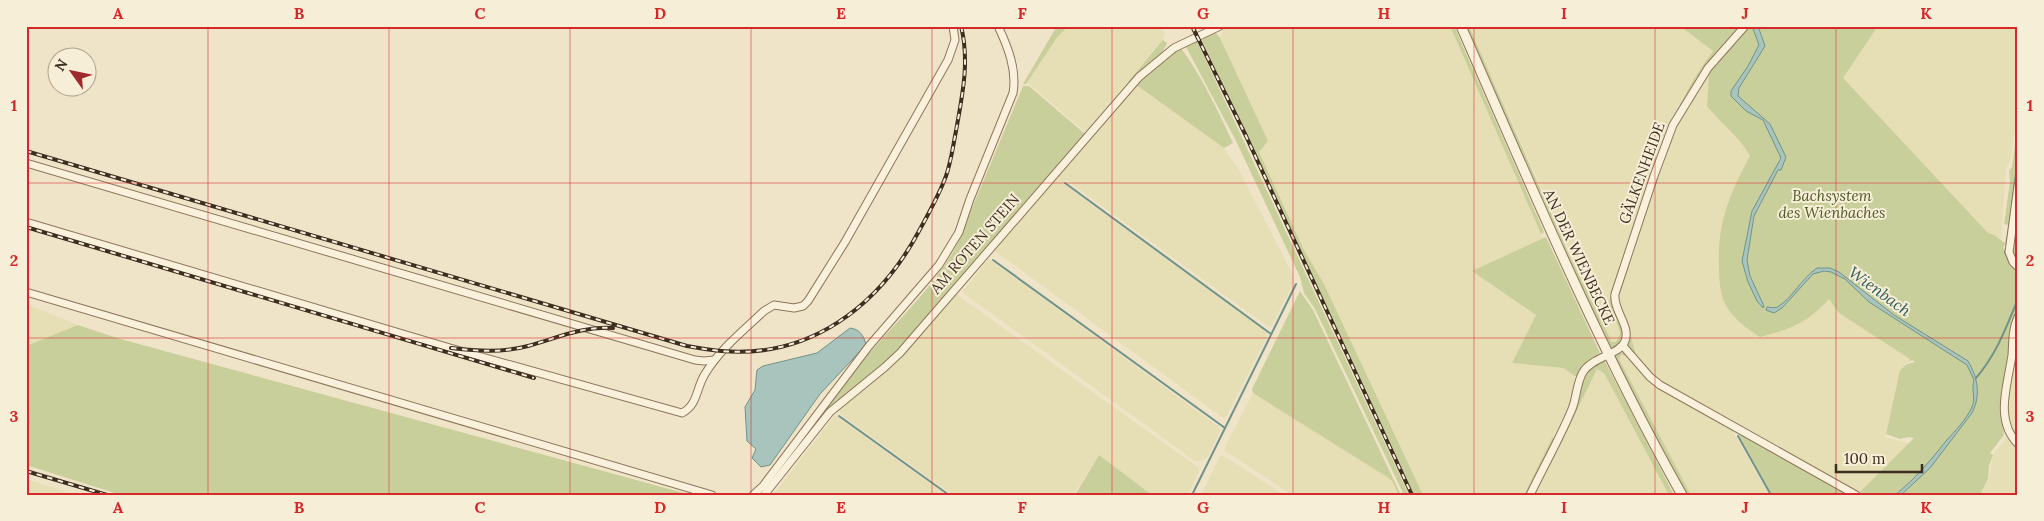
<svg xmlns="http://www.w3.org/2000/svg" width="2044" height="521" viewBox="0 0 2044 521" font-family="Lora,serif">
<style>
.farmland{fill:#e6deb5}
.green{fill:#c9cf9b}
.water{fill:#a9c4bc;stroke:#6f938a}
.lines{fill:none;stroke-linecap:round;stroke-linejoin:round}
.stream{stroke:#6f938a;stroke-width:2}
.minor-casing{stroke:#8d765c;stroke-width:9}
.tertiary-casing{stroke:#8d765c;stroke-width:11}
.minor{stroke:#faf1dc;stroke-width:7}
.tertiary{stroke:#faf1dc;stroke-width:9}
.rail-casing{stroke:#3d2e20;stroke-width:4}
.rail{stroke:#f7eed8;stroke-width:2;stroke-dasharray:5.5;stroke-linecap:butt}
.grid{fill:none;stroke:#d62828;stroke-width:1;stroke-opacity:0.55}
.labels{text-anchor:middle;stroke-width:4;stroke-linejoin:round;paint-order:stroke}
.street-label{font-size:15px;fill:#3d2e20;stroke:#f7eed8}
.park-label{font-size:15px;font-style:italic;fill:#4d5a26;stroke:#f7eed8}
.water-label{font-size:16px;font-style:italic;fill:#2f5d5a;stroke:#f7eed8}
.neatline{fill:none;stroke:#d62828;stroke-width:2}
.grid-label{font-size:16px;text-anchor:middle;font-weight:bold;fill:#d62828}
</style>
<rect width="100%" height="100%" fill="#f0e4c8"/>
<g class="farmland">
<polygon points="1068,26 1161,26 1165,34 1163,40 1085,132 1027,82 1056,39"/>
<polygon points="1230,26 1450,26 1540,232 1544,239 1472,271 1536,315 1512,363 1563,368 1575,375 1571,401 1524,495 1423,495 1324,284 1304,250 1259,152 1267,141 1220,38 1224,29"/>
<polygon points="1469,26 1680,26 1713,51 1684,94 1671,121 1611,295 1609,307 1620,330 1619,338 1616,342 1612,342 1583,281"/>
<polygon points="1878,26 2018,26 2018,107 2011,158 2006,169 2001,239 1984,232 1842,79"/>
<polygon points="1709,75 1727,106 1812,289 1918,346 1908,362 1900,370 1885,437 1929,449 1861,495 1661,382 1652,376 1636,355 1628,325 1619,307 1617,294 1658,170 1678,121"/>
<polygon points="1135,84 1224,148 1239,170 1293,275 1294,282 1271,327 1269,327 1066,180 1062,183 1267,332 1267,337 1226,417 1223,418 992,249"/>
<polygon points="989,259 1219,427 1220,432 1207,458 1201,461 1195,461 966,295 962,292"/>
<polygon points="956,294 1199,468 1199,471 1188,495 1152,495 1099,455 1073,495 953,495 840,414 839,408 899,358"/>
<polygon points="26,304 78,325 26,346"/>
<polygon points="2018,327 2018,441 2011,433 2007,412 2007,385 2016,350 2015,341"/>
<polygon points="1623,354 1627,355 1645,375 1730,426 1769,495 1691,495 1619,359"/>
<polygon points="1597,369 1604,373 1669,495 1534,495"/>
<polygon points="1253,393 1387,477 1392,481 1399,495 1292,495 1225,451 1225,447"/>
<polygon points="835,415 946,495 773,495"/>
<polygon points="2007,437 2018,448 2018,495 1980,495 1989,479 1993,455"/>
<polygon points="1222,455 1284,495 1201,495 1219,458"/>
<polygon points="26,479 77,495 26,495"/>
</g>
<g class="green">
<polygon points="1057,26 1068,26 1056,39 1026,84 1023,84"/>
<polygon points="1450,26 1454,26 1544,232 1541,234"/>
<path d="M1465,26H1469L1569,254L1612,342H1616L1620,334C1619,322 1609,313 1609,301C1618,271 1628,243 1638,214C1658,153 1674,103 1713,51L1680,26H1878L1843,78L1988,233L1994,235L2005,243L2008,225L2004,224L2010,182L2009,171L2012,167L2018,121V176L2008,244L2007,246L2005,244L2003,248L2011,251L2018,216V310L2010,328L2009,358L2001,391L2004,435L1990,453L1993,455L1989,466L1988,479L1980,495H1857L1914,438L1909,437L1900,439L1886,434L1900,370L1907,364L1915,362L1912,360L1908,362L1910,359L1839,313L1829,299C1807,323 1791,329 1760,337C1746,328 1729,316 1723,299C1720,290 1719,279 1719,269C1717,224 1729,195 1750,156C1740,137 1720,123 1707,106L1709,75L1673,131L1620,284L1617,294L1619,307L1628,325L1636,355L1645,368L1661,382L1732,423L1657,381C1649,375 1629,354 1628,344C1627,339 1629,334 1627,329C1622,309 1612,309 1619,284L1672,132L1698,85L1720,55L1718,54C1696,81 1678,110 1665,142L1612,296V303L1625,335L1622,344L1613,348L1607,344L1566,256Z"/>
<polygon points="1215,32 1220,38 1268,141 1259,152 1304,250 1324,284 1423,495 1414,495 1202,40"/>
<polygon points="1196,39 1409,495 1404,495 1315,309 1304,293 1300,277 1236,141 1185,45"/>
<path d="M1163,40L1167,43C1160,60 1141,72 1127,83Z"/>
<path d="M1178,48H1181C1202,77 1218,111 1233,143L1224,148L1135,84Z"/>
<path d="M1023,86H1029L1085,134L894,356L822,417L820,415C837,393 854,370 873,349C910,307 954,268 970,213Z"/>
<polygon points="1546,237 1600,353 1595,358 1591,358 1592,360 1577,376 1575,376 1563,368 1512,363 1536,315 1472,271"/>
<polygon points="1300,291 1313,310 1401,495 1399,495 1392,481 1387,477 1253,393 1252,389"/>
<polygon points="78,325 117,338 691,495 121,495 26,465 26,346"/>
<polygon points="1619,352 1629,354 1670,393 1627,355 1621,355 1619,359 1691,495 1686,495 1615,359 1615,355"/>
<polygon points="1604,360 1674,495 1669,495 1604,373 1597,369 1564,437 1563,433 1585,374 1592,366"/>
<polygon points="1742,433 1849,495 1772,495 1739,435"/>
<polygon points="1553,436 1553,442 1528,495 1524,495"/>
<polygon points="1099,455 1152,495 1075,495"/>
</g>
<g class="water">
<polygon points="1752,26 1758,26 1765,46 1739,88 1738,96 1770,124 1786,157 1781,170 1778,170 1754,216 1747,260 1750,276 1764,306 1763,308 1757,301 1748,282 1742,261 1752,211 1781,158 1763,120 1746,111 1731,96 1731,91 1748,66 1759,45"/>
<path d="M1817,268H1830L1839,272L1894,315L1968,361C1978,378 1981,395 1972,413L1930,468L1901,495H1895C1915,479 1930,461 1946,441C1955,431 1966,420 1972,407C1976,398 1971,389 1974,380L1967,365L1869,302L1845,279L1831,272L1824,271L1813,274L1782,308L1774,313L1766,310L1767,307C1771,307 1775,309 1779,306C1793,297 1801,279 1817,268Z"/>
<path d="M850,328C859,329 864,335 866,345L820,394L770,465L761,467L752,458L756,449L747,441L745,407L755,390L757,370L763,366L817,353Z"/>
</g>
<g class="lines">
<g class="stream">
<polyline points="1065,183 1271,334"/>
<polyline points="2007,244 2018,159"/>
<polyline points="2005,252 2009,261"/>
<polyline points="993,260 1225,428"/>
<path d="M1976,378C1996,355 2006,328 2018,299"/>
<polyline points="839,416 949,495"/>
<polyline points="1738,436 1771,495"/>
<polyline points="1192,495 1296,284"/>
</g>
<defs>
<g id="minor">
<polyline points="26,163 695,360 704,361 714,360"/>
<polyline points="2018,186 2009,252 2013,262 2018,267"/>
<path d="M26,222L450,348L682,413C698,405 696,388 705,374C720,349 743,331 764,311L774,305L794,308L803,306L808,301L845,242L948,60L955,40L953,26"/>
<polyline points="26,292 712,495"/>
<path d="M2018,317C2012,330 2013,342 2012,355C2008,384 1994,420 2018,444"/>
<polyline points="1623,346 1650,377 1660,385 1856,495"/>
<path d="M753,495L763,486L869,346L939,265L959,232L970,199L1013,93C1017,70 1008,47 998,26"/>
<polyline points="764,495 830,412 885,367 900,353 1139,77 1174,48 1220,26"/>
<path d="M1530,495C1544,466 1560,438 1572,409C1577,397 1576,384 1583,372C1592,357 1621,354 1625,341C1631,326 1613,311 1615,294L1654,176L1673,125L1708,68L1745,26"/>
</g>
<path id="tertiary" d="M1461,26C1530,184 1597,344 1682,495"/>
</defs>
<use href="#minor" class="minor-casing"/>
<use href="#tertiary" class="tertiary-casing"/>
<use href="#minor" class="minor"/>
<use href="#tertiary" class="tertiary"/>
<defs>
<g id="rail">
<polyline points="1192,26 1246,136 1412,495"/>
<path d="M26,151L687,346C698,348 709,350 721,351C810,359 879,306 919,231C929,213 939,195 946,176C951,162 953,146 956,131C962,96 970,62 961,26"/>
<polyline points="26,227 534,378"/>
<path d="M451,348C477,351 502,353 528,346C557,338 582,326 613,328"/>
<polyline points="26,471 107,495"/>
</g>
</defs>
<use href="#rail" class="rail-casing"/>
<use href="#rail" class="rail"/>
</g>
<path class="grid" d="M208,26V495M389,26V495M570,26V495M751,26V495M932,26V495M1112,26V495M1293,26V495M1474,26V495M1655,26V495M1836,26V495M26,183H2018M26,338H2018"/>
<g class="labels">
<g class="street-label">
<text transform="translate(1642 173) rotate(-70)" y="5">GÄLKENHEIDE</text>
<text transform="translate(975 244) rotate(-49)" y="5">AM ROTEN STEIN</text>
<text transform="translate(1579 257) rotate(65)" y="5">AN DER WIENBECKE</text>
</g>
<g class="park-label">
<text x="1832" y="201">Bachsystem<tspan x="1832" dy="17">des Wienbaches</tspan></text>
</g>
<g class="water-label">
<text transform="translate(1880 291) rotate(36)" y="6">Wienbach</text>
</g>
</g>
<rect width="2044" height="521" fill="none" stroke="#f7eed8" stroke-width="55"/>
<g transform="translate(72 72) rotate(303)"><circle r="24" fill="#f7eed8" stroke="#ada18e"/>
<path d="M0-4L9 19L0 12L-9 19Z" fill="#9e2a2b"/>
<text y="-8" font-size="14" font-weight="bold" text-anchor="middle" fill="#3d2e20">N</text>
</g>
<path d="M1836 464v8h86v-8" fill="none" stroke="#3d2e20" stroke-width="2.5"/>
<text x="1844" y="464" font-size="15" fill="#3d2e20" stroke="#f7eed8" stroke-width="4" paint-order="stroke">100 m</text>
<rect x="28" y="28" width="1988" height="466" class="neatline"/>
<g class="grid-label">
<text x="118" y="19">A</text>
<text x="299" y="19">B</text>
<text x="480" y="19">C</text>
<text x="660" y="19">D</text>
<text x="841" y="19">E</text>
<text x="1022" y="19">F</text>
<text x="1203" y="19">G</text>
<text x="1384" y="19">H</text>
<text x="1564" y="19">I</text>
<text x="1745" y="19">J</text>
<text x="1926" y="19">K</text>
<text x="14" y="111">1</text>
<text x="2030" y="111">1</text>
<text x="14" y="266">2</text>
<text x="2030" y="266">2</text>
<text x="14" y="422">3</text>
<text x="2030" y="422">3</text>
<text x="118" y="513">A</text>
<text x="299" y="513">B</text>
<text x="480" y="513">C</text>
<text x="660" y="513">D</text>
<text x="841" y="513">E</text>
<text x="1022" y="513">F</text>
<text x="1203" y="513">G</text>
<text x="1384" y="513">H</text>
<text x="1564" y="513">I</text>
<text x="1745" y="513">J</text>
<text x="1926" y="513">K</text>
</g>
</svg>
